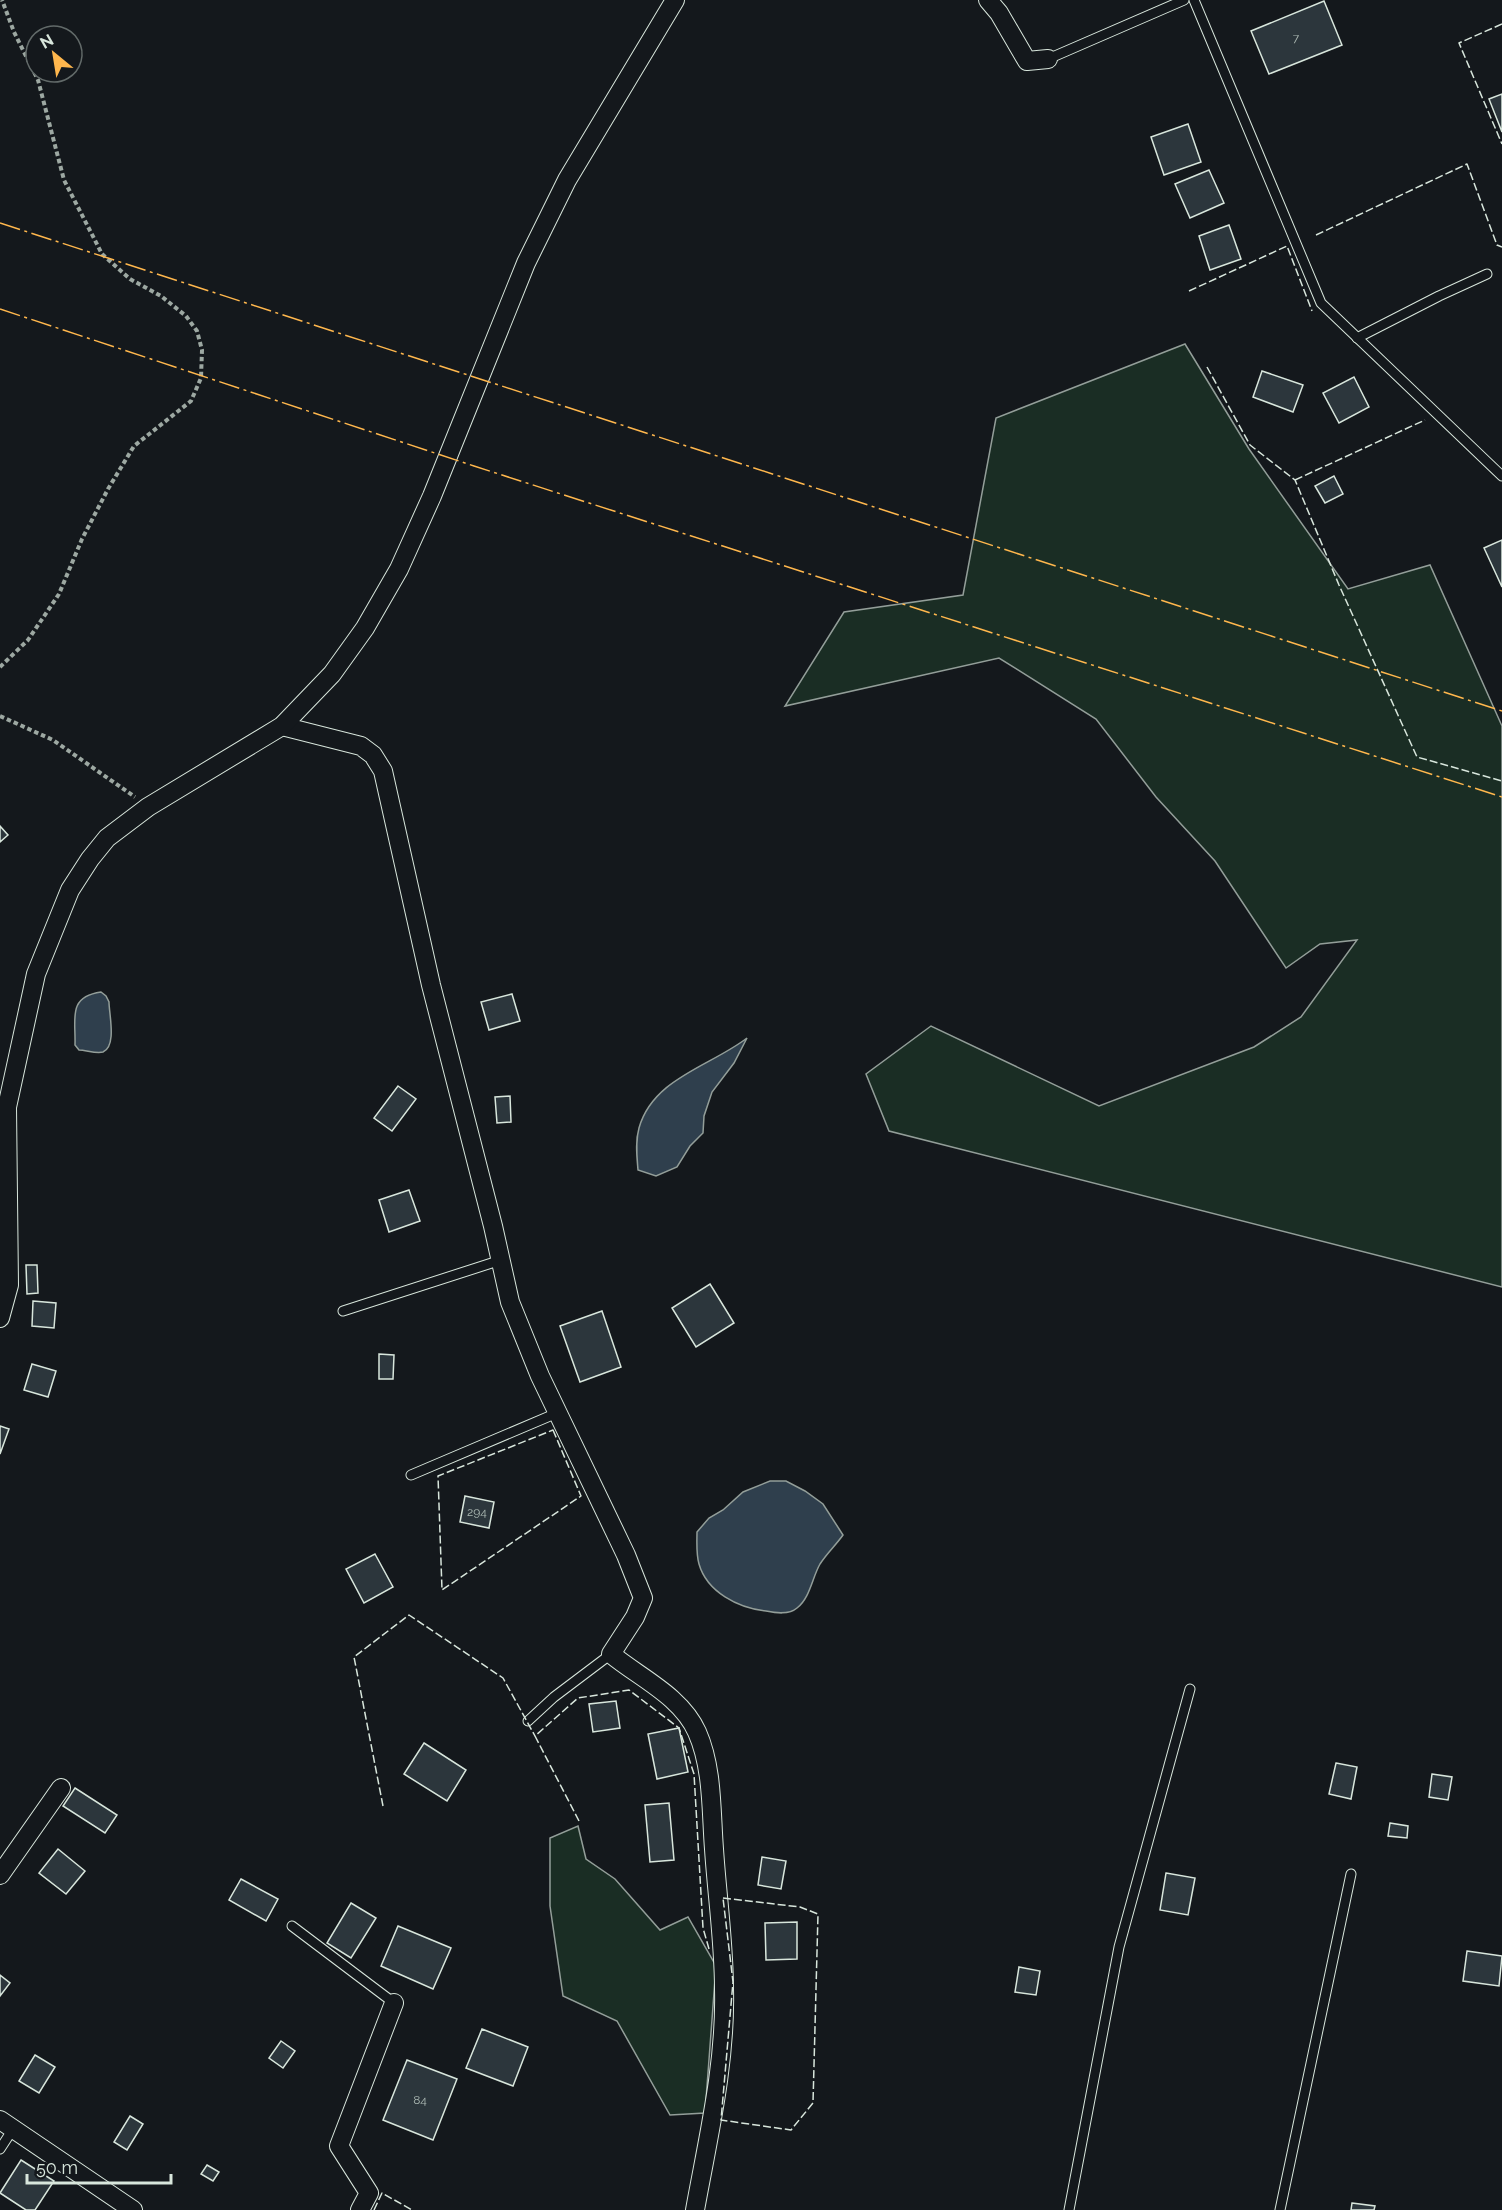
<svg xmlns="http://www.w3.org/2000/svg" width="1502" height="2210" viewBox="0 0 1502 2210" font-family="Raleway,sans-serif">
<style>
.green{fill:#1a2d24;stroke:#939e99;stroke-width:1.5}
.water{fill:#2f3f4d;stroke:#939e99;stroke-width:1.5}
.building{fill:#2c363c;stroke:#d8e6dc;stroke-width:1.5}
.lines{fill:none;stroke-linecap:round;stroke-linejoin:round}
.service-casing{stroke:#d8e6dc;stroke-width:11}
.minor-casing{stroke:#d8e6dc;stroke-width:20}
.path{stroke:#9da8a2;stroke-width:4;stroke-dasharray:4.5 3;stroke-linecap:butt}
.service{stroke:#14181c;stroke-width:9}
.minor{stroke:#14181c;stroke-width:18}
.fence{stroke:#d8e6dc;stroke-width:1.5;stroke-dasharray:8 3;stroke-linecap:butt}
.power{stroke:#ffb74d;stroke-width:1.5;stroke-dasharray:21 4.5 3 4.5;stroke-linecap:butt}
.labels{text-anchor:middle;stroke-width:4.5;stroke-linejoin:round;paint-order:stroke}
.number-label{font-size:12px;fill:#adbab4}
</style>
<rect width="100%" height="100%" fill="#14181c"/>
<g class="green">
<polygon points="1185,344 1249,449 1348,589 1430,565 1502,726 1502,1287 889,1131 866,1074 931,1026 1099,1106 1254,1047 1301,1017 1357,940 1320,944 1286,968 1215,861 1156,797 1096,719 999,658 785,706 844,612 963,595 996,418"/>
<polygon points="578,1826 586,1859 615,1879 660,1930 688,1917 716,1966 705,2113 670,2115 617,2021 563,1996 550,1906 550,1838"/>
</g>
<g class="water">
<path d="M101,992L106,996L109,1002C109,1014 117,1046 103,1052C96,1054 86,1050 79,1050L75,1045C76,1019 67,997 101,992Z"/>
<path d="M747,1038L734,1063L712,1092L704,1116L703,1133L690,1146L677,1167L656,1176L638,1170C637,1157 635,1142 639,1128C653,1078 711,1066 747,1038Z"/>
<path d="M770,1481H786L805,1491L823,1504L843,1535C836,1545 827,1553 820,1564C812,1578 810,1598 797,1608C789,1615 776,1613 766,1611C738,1608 707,1592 699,1564C696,1554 697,1542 697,1532L709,1518L723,1510L743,1492Z"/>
</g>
<g class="building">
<polygon points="1324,1 1342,45 1269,74 1251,31"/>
<polygon points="1502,94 1502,132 1489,99"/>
<polygon points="1188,124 1201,162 1164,175 1151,137"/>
<polygon points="1209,170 1224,203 1190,218 1175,184"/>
<polygon points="1229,225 1241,259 1210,270 1199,236"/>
<polygon points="1262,371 1303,385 1293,412 1253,397"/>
<polygon points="1354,377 1369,407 1339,423 1323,393"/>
<polygon points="1334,476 1343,494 1325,503 1315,486"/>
<polygon points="1502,540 1502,587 1484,548"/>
<polygon points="0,826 8,835 0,842"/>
<polygon points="512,994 520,1021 489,1030 481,1002"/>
<polygon points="398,1086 416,1099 392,1131 374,1118"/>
<polygon points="510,1096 511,1122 497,1123 495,1097"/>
<polygon points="409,1190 420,1221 389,1232 379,1200"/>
<polygon points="26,1265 37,1265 38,1293 27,1294"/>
<polygon points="710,1284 734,1323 696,1347 672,1308"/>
<polygon points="33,1301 56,1303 54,1328 32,1326"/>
<polygon points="602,1311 621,1367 580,1382 560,1326"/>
<polygon points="379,1354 394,1355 393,1379 379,1379"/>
<polygon points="32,1364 56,1371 48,1397 24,1390"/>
<polygon points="0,1426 9,1429 0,1454"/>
<polygon points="465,1496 494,1502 489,1528 460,1522"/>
<polygon points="375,1554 393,1587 364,1603 346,1569"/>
<polygon points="616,1701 620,1728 593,1732 589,1704"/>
<polygon points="679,1728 688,1772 657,1779 648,1734"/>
<polygon points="424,1743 466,1770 447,1801 404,1774"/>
<polygon points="1336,1763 1357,1767 1351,1799 1329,1794"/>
<polygon points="1432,1774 1452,1777 1448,1800 1429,1797"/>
<polygon points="75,1788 117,1815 105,1833 63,1806"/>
<polygon points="669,1803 674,1860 650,1862 645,1805"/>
<polygon points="1390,1823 1408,1826 1407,1838 1388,1836"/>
<polygon points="58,1849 85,1871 66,1894 39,1873"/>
<polygon points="762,1857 786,1861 781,1889 758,1885"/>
<polygon points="1166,1873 1195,1878 1188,1915 1160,1910"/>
<polygon points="241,1879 278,1899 266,1921 229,1900"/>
<polygon points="351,1903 376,1918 351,1958 327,1943"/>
<polygon points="797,1922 797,1959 766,1960 765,1923"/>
<polygon points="398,1926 451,1948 433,1989 381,1966"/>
<polygon points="1467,1951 1502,1956 1499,1986 1463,1981"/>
<polygon points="1019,1967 1040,1971 1036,1995 1015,1992"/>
<polygon points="0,1975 10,1983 0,1996"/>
<polygon points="482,2029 528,2047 513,2086 466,2068"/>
<polygon points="281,2041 295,2051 283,2068 269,2058"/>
<polygon points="35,2055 55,2067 39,2093 19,2081"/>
<polygon points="407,2060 457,2079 433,2140 383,2120"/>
<polygon points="130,2116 143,2124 127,2150 114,2142"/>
<polygon points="21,2160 54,2181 35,2210 26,2210 0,2193"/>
<polygon points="207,2165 219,2172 213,2181 201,2174"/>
<polygon points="1352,2203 1375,2206 1374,2210 1351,2210"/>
</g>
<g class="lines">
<defs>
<g id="service">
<polyline points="1194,0 1321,303 1502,476"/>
<polyline points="1048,59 1184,0"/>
<polyline points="1357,338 1439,296 1487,274"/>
<polyline points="343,1311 501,1260"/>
<polyline points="411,1475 557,1413"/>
<polyline points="528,1721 554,1697 611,1654"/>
<polyline points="292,1926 394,2003"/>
<polyline points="0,2149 13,2129"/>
<polyline points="1069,2210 1119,1947 1190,1689"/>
<polyline points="1280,2210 1351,1874"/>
</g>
<g id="minor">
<polyline points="988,0 999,13 1027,61 1048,59"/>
<path d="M282,726L361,746L373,755L383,771L431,985L493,1226L510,1302L540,1376L626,1555L643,1598L635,1617L611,1654C640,1678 681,1696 697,1732C713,1768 711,1811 714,1849C717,1895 724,1943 724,1989C726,2063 708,2138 695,2210"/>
<polyline points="0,1318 9,1285 7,1107 36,974 70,890 90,859 107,838 148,807 282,726 332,674 365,628 399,569 432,496 526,263 567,180 675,0"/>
<polyline points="0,1875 61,1788"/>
<polyline points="0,2120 133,2210"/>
<polyline points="360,2210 369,2193 339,2146 394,2003"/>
</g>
</defs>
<use href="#service" class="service-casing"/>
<use href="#minor" class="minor-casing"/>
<g class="path">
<polyline points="0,667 28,640 59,594 82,539 108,489 134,446 191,401 201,378 202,350 197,331 186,316 161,296 130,279 102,254 64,180 38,80 14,32 2,0"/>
<polyline points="0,716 53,740 135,797"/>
</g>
<use href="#service" class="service"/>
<use href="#minor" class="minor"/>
<g class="fence">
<polyline points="1502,24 1459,43 1502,144"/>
<polyline points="1316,235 1467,164 1497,245 1502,247"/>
<polyline points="1189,291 1287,246 1312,311"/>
<polyline points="1207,367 1250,445 1295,480 1339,585 1417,757 1502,781"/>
<polyline points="1295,480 1425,420"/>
<polygon points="553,1430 581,1496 442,1590 438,1476"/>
<polyline points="383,1806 354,1657 409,1615 503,1678 535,1736"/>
<polyline points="579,1821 535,1736 578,1698 629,1690 679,1728 694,1774 703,1928 709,1949"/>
<polygon points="723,1898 800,1907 818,1914 813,2103 791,2130 721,2120 733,1982"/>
<polyline points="374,2210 382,2193 412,2210"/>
</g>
<g class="power">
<polyline points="0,223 1502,711"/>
<polyline points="0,309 474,466 1502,797"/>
</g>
</g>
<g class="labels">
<g class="number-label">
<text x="1296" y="42">7</text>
<text x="477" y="1516">294</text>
<text x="420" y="2104">84</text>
</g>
</g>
<g transform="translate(54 54) rotate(330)"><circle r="28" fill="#14181c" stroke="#626a69" stroke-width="1.5"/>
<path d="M0-4.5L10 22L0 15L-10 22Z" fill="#ffb74d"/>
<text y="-9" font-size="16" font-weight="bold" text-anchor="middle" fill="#d8e6dc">N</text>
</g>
<path d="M27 2174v9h144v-9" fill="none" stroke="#d8e6dc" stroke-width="3"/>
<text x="36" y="2174" font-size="18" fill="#d8e6dc" stroke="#14181c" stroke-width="4.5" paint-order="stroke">50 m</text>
</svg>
